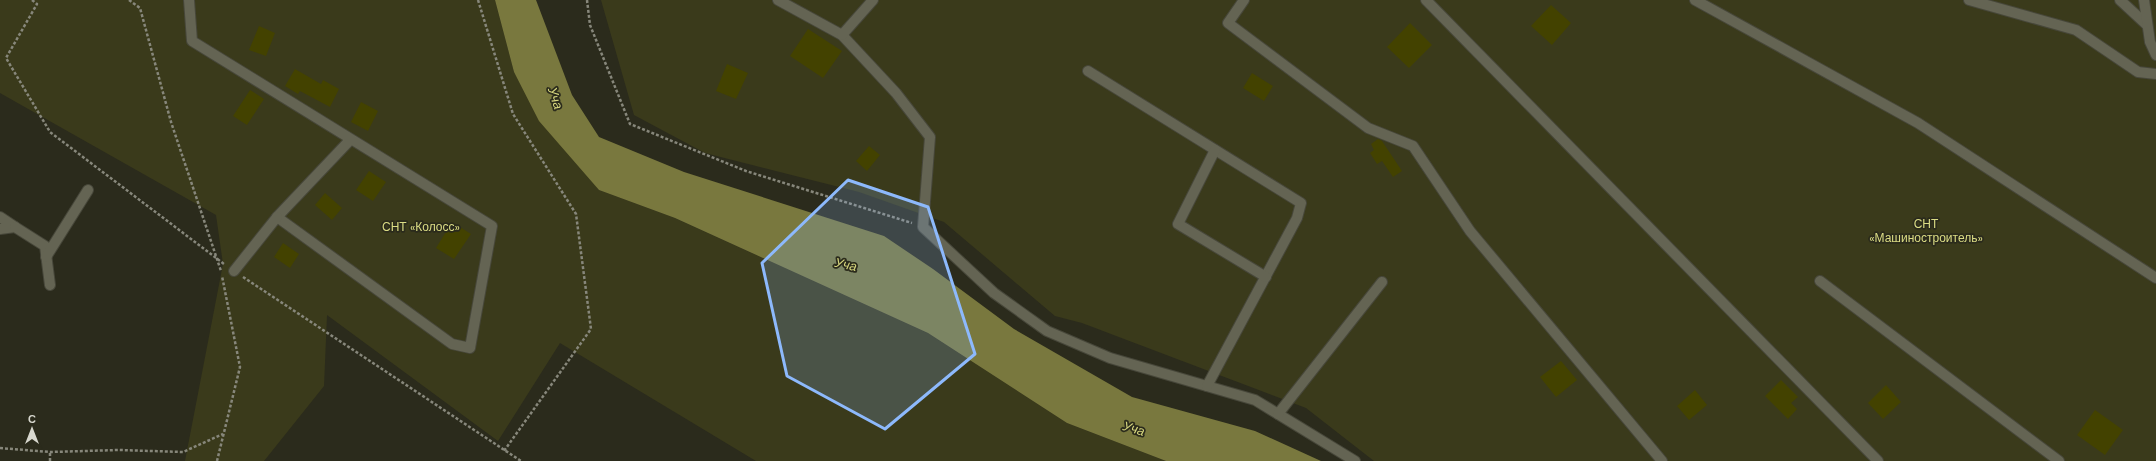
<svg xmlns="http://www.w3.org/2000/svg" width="2156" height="461" viewBox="0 0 2156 461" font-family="'DM Sans',sans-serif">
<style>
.green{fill:#3a3a1b}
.water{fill:#79783e}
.building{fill:#434200}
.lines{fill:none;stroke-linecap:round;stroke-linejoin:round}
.minor-casing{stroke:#47473a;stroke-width:12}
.path{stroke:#87877b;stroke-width:2.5;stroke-dasharray:3 2;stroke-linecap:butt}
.minor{stroke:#646453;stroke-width:10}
.marked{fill:#8db9fc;fill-opacity:0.2;stroke:#8db9fc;stroke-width:3;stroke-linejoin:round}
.labels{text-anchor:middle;stroke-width:3.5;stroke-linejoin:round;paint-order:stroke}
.park-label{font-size:12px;fill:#dbdc84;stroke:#2b2b1c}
.water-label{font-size:13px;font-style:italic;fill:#d6d67e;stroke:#2b2b1c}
</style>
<rect width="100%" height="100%" fill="#2b2b1c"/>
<g class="green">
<polygon points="0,0 495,0 514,72 599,190 675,218 928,333 1067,423 1166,461 756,461 560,343 498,441 327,315 324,386 264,461 185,461 223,264 216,215 0,93"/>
<polygon points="601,0 2156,0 2156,461 1374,461 1306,408 1082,323 1055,316 944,222 859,192 705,153 634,115"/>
</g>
<polygon class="water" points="495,0 536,0 572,95 599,137 684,172 884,236 933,269 1014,329 1132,397 1255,431 1321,461 1166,461 1067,423 928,333 675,218 599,190 539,121 514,72"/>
<g class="building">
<polygon points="1551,5 1571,23 1552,45 1531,26"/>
<polygon points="1410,23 1432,45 1409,68 1387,47"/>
<polygon points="259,26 275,33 266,56 249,50"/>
<polygon points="808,29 842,51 823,78 790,56"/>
<polygon points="727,64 748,73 736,99 716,91"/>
<polygon points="295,69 321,84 323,80 339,89 330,107 300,91 298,94 285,86"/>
<polygon points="1252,73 1273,86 1264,101 1243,88"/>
<polygon points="250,90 264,99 247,125 233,116"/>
<polygon points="361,102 378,111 368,131 351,122"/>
<polygon points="1378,139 1382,141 1402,171 1393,177 1382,161 1377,164 1370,153 1374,150 1371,144"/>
<polygon points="869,146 880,155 867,171 856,161"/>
<polygon points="369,171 386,182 373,201 356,190"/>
<polygon points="325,193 342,208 332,220 315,205"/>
<polygon points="452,222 471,234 454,259 436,248"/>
<polygon points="283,243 299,254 290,268 274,257"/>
<polygon points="1561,361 1577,380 1556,397 1540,377"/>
<polygon points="1781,380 1798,397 1791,403 1797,409 1788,419 1765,396"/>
<polygon points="1886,385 1901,402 1883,419 1868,403"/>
<polygon points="1695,390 1707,405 1689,420 1677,406"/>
<polygon points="2095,410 2123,430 2105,455 2077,435"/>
</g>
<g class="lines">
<defs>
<g id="minor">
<polyline points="189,0 192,41 492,226 470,348 452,344 277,217 351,139"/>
<polyline points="778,0 842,35 896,93 930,137 923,227 994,293 1047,331 1110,358 1255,400 1355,461"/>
<polyline points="1244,0 1228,23 1368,128 1413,146 1470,231 1662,461"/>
<polyline points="1426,0 1878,461"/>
<polyline points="1695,0 1918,123 2156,278"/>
<polyline points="1969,0 2076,30 2138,72 2156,74"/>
<polyline points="2120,0 2147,25"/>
<polyline points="2144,0 2150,42 2156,55"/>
<polyline points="842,35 873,0"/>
<polyline points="1088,71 1301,203 1297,218 1207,386"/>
<polyline points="1215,150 1178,224 1266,277"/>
<polyline points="0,217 15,227 0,229"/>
<polyline points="15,227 45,246 50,285"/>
<polyline points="46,257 88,190"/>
<polyline points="234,271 277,217"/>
<polyline points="1820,281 2059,461"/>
<polyline points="1278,414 1382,282"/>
</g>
</defs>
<use href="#minor" class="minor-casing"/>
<g class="path">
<polyline points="32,0 37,4 6,58 50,132 224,264"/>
<polyline points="129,0 140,8 171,122 221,271"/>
<polyline points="478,0 513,114 576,214 591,329 504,451"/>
<polyline points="587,0 590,25 630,124 746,171 912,223"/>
<polyline points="243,277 521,461"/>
<polyline points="0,448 50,452 119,450 183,452 223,434"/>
<polyline points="50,461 50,452"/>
<polyline points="217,461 240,367 222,276"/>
</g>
<use href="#minor" class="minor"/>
</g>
<path class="marked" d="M848,180L928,207L975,354L885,429L787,376L762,263Z"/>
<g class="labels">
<g class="park-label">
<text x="1926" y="228">СНТ<tspan x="1926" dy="14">«Машиностроитель»</tspan></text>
<text x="421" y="231">СНТ «Колосс»</text>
</g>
<g class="water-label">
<text transform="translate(556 98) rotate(72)" y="5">Уча</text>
<text transform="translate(846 264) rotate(12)" y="5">Уча</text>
<text transform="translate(1134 428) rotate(16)" y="5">Уча</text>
</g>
</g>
<g transform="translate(32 429)" stroke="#2b2b1c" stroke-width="3" paint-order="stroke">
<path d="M0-3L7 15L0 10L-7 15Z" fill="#d8d8cf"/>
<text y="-6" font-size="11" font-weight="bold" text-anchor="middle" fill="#d8d8cf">С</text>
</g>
</svg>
